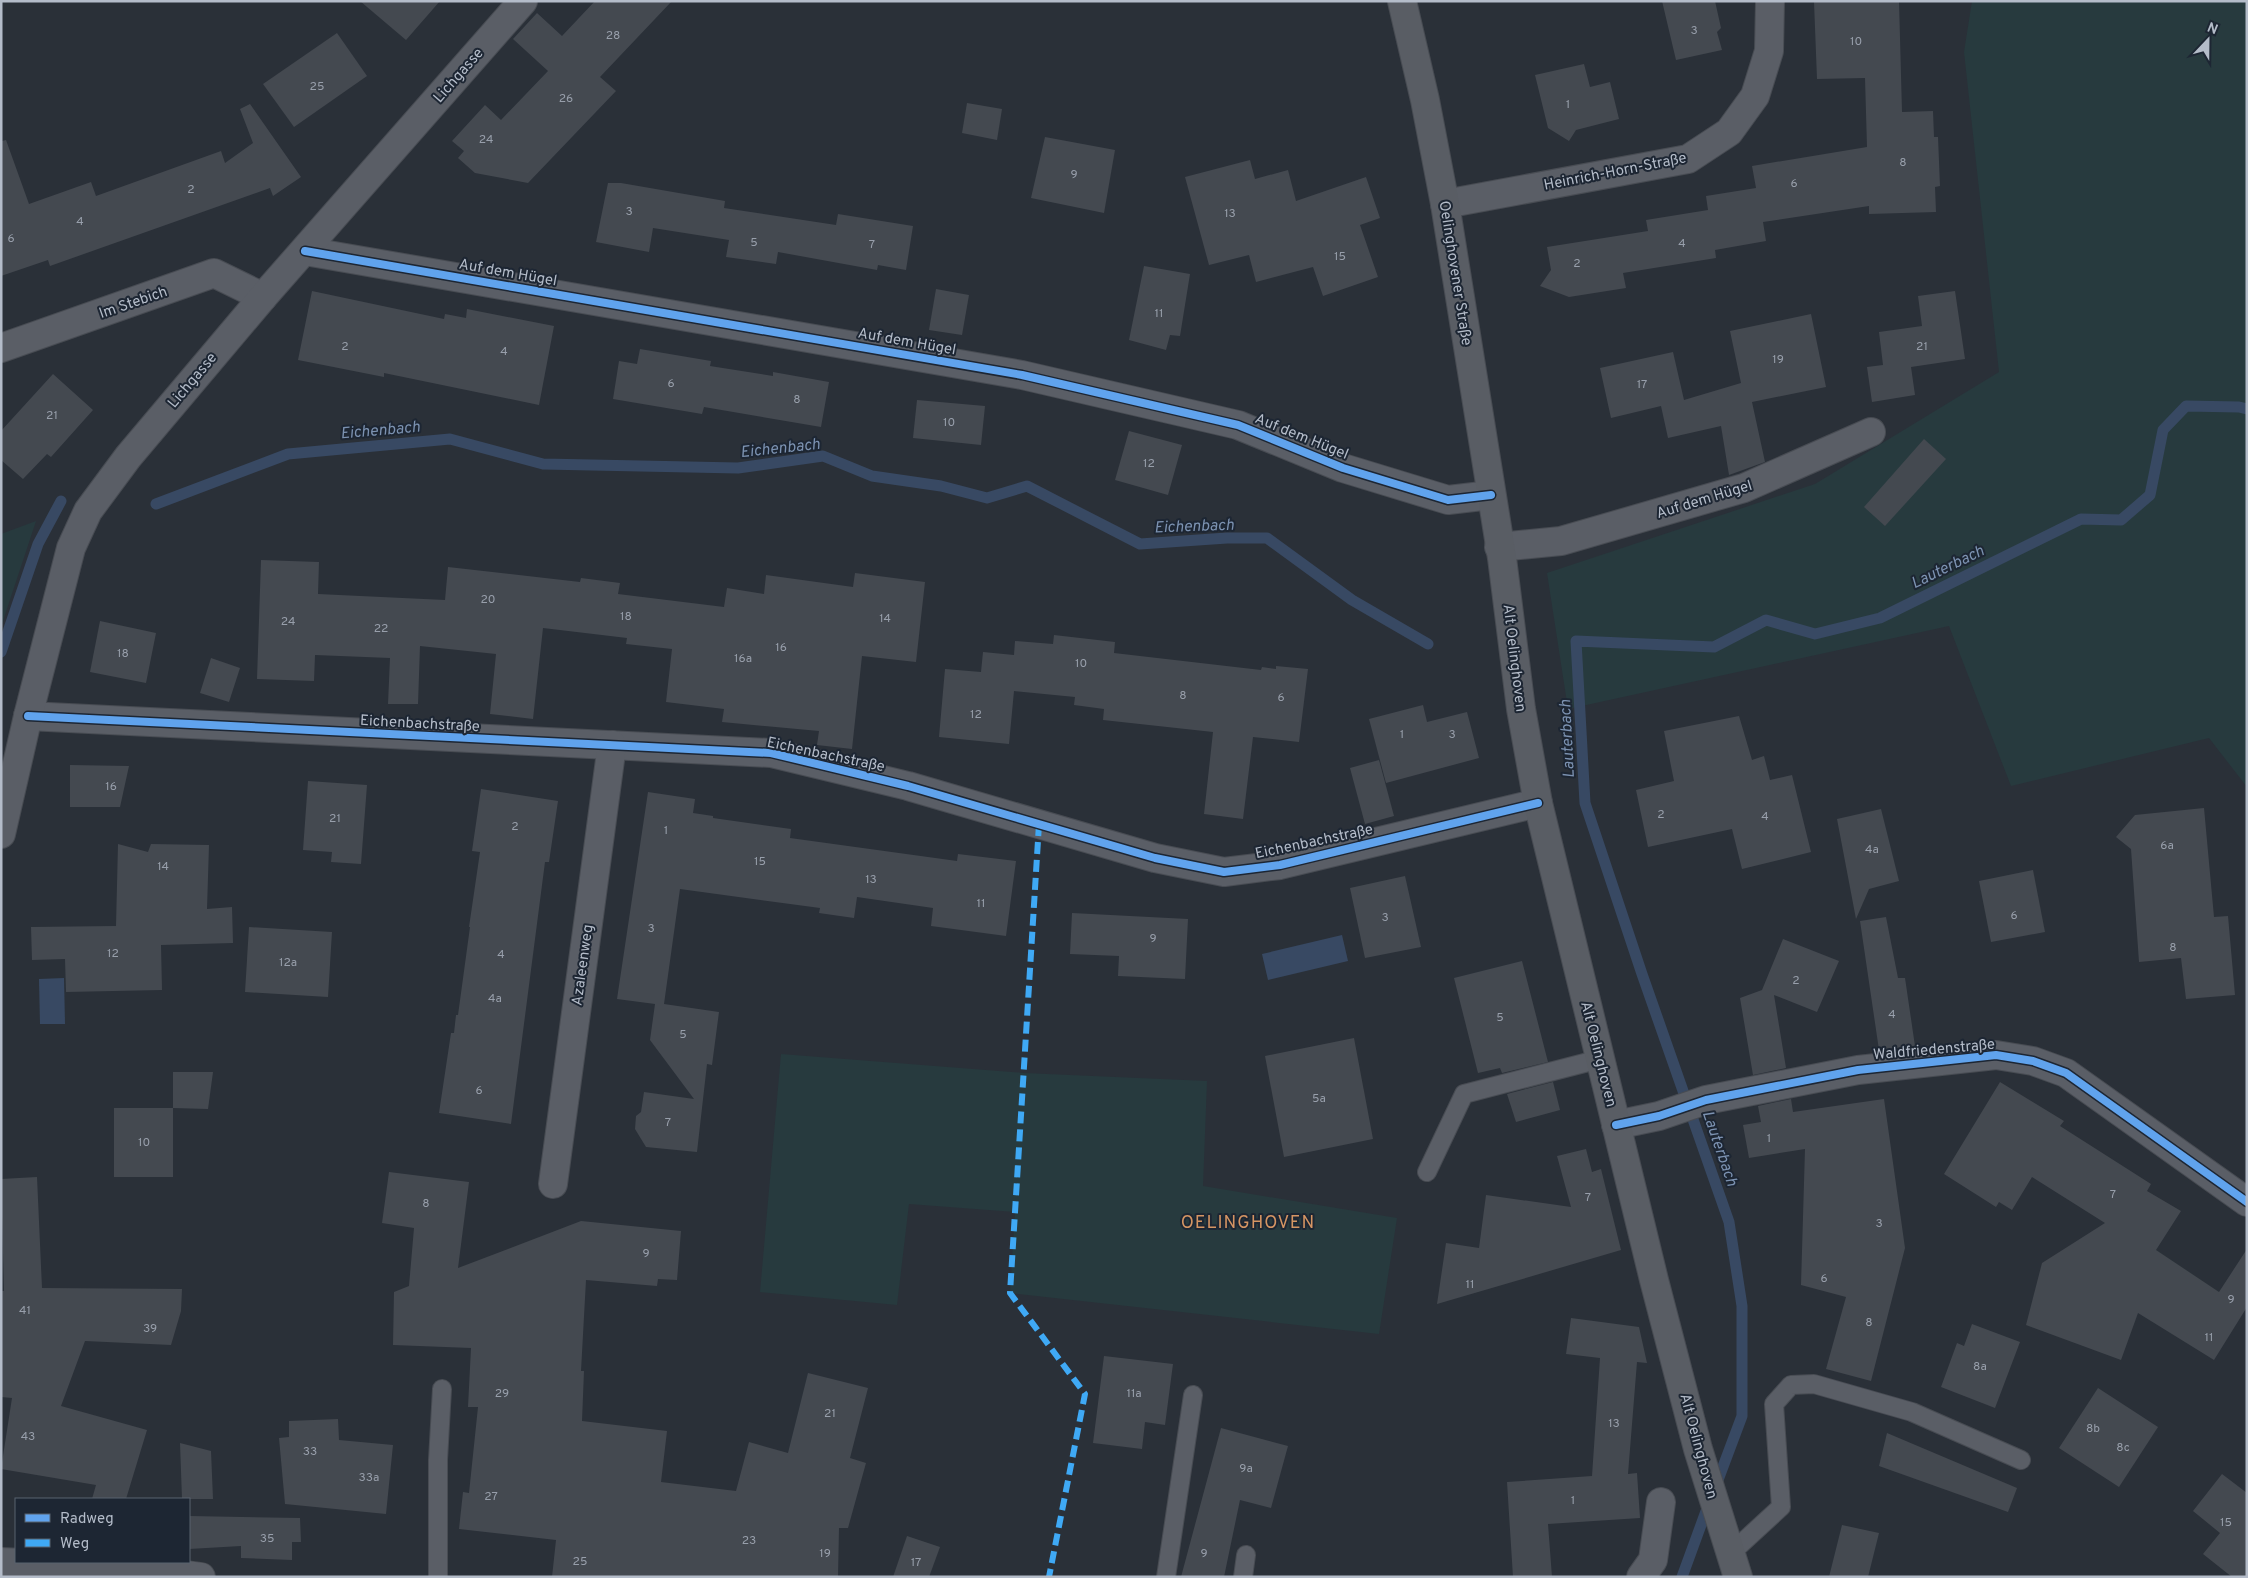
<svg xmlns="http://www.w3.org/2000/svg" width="2248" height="1578" viewBox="0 0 2248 1578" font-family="Overpass,sans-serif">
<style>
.green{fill:#273a3e}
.water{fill:#384963}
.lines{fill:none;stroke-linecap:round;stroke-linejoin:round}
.stream{stroke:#384963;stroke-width:11}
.building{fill:#444950}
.service-casing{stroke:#484c53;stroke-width:20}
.minor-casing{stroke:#484c53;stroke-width:30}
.secondary-casing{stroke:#484c53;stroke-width:30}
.service{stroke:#5a5e66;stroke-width:18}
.minor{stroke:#5a5e66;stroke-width:28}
.secondary{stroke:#595d64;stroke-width:28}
.quiet{stroke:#3fa9f5;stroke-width:6;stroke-dasharray:12 6;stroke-linecap:butt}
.cycleway-casing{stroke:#1d2633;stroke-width:11}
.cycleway{stroke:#60a3ed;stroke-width:8}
.labels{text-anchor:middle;stroke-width:4;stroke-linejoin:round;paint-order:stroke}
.number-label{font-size:12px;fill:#989fab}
.street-label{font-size:15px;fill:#b4bcc9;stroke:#1d2633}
.water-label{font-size:16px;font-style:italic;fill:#7c92b1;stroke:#1d2633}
.quarter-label{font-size:18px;letter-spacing:1px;fill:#d59563;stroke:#1d2633}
</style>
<rect width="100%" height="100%" fill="#2a3038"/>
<g class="green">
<polygon points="1972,1 2247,1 2247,787 2209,738 2011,786 1949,626 1568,709 1547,573 1815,484 1999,372 1964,52"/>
<polygon points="36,521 1,627 1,534"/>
<polygon points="781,1054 1024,1073 1207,1081 1203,1186 1397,1218 1379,1334 1010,1293 1015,1212 909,1204 897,1305 760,1292"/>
</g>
<g class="water">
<polygon points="1342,935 1348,961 1268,980 1262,954"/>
<polygon points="64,978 65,1024 40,1024 39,979"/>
</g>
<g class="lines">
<g class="stream">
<polyline points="156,504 288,454 450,439 543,464 738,468 823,456 872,476 941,486 987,498 1027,486 1140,544 1227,538 1267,538 1352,600 1428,644"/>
<polyline points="1,652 38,544 61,501"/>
<polyline points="1715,1488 1742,1416 1742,1306 1729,1222 1642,974 1585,803 1576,641 1714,647 1766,620 1815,634 1880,618 2081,519 2121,520 2150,495 2163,430 2186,406 2239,407 2247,409"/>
<polyline points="1682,1577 1709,1503"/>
</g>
</g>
<g class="building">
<polygon points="360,1 440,1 406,40"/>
<polygon points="595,1 672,1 600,77 616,91 528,183 475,173 458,158 464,151 452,141 485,105 501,120 548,71 513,39 537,13 562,36"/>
<polygon points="1662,1 1715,1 1721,28 1717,32 1722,50 1676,60"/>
<polygon points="1899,1 1902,112 1933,111 1934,137 1938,137 1940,186 1935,187 1936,212 1869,214 1869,206 1763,222 1766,241 1715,250 1716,258 1623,273 1626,288 1569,297 1540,286 1551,270 1547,247 1648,231 1646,220 1708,210 1706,196 1756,188 1752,166 1867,147 1865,78 1817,79 1814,2"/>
<polygon points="337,33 367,76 294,127 263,84"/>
<polygon points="1584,64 1590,87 1610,82 1619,119 1576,130 1569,141 1548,128 1535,75"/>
<polygon points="967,103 1002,109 997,140 962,133"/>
<polygon points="250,104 301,177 273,196 270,188 50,266 48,260 1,276 2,141 6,140 29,204 91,182 96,196 221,151 225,163 253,143 240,109"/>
<polygon points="1045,137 1115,150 1104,213 1031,198"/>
<polygon points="1250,160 1255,179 1288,170 1296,201 1366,177 1380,218 1360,225 1378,277 1323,296 1313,267 1256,282 1249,255 1209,265 1185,177"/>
<polygon points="608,183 621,183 725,201 724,208 836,225 838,214 913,226 906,270 878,265 877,270 778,252 776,264 726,257 729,240 653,228 649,252 596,242"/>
<polygon points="1144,266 1190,274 1180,336 1170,335 1166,350 1129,340"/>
<polygon points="936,289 969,295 962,335 929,330"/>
<polygon points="312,291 444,319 445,314 466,318 467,309 554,326 539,405 384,373 384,377 298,360"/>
<polygon points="1955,291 1965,359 1911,367 1915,395 1872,402 1867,367 1883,365 1879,332 1922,326 1918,296"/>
<polygon points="1811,314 1826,387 1752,402 1765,462 1729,475 1721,426 1668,438 1661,406 1611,418 1600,368 1673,352 1684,400 1741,383 1730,331"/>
<polygon points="640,349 711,361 710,366 773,376 773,372 829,382 821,427 704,407 702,414 613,399 619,361 637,364"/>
<polygon points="53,374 93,410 51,457 47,454 23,479 1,460 1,431"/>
<polygon points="917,400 985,406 981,445 913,438"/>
<polygon points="1129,431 1182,445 1168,495 1115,480"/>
<polygon points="1924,439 1946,459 1885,526 1864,507"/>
<polygon points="261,560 319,562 318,594 445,600 448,567 580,582 581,578 620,583 618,594 724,607 727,588 764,594 766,575 853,587 855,573 925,582 916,662 862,656 852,749 817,745 819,731 722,722 724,709 666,702 672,649 626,644 627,638 543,628 533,719 490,714 496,654 420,646 418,704 388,704 390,658 315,655 314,681 257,679"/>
<polygon points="100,621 156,633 146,683 90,672"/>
<polygon points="1054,635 1115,642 1114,653 1261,670 1262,667 1276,669 1276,666 1308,669 1299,742 1253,737 1243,819 1204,814 1213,732 1103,720 1104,709 1074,705 1075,697 1014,691 1009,744 939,737 945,669 981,672 983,652 1014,655 1015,641 1053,644"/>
<polygon points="211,658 240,668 229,702 200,693"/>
<polygon points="1423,705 1427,722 1467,712 1479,758 1386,783 1369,719"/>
<polygon points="1739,716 1752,760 1764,756 1770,780 1792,775 1811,852 1742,869 1732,829 1648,847 1636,790 1674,781 1664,731"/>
<polygon points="1379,760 1394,816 1365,824 1350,768"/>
<polygon points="70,765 129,766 120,807 70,807"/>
<polygon points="308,781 367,785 361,864 331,862 332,852 303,850"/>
<polygon points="481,789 558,801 549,862 545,862 511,1124 439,1113 451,1033 454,1033 456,1015 458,1015 470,927 469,927 480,852 472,851"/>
<polygon points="648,792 695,799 693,813 713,816 713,818 791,829 790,838 957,861 958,854 1016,861 1006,936 931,926 933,908 857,897 854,918 819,913 820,908 680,889 664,1004 719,1012 712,1065 707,1064 697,1152 646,1147 635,1129 636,1116 641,1112 644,1092 694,1099 650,1040 655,1004 617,999"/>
<polygon points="2204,808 2214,917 2228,916 2235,995 2186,999 2181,958 2139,962 2131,849 2116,837 2135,815"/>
<polygon points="1881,809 1899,881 1869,889 1856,919 1837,819"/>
<polygon points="118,844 148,852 151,844 209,845 207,909 232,907 233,943 161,945 162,990 66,992 65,959 32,960 31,927 116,926"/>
<polygon points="2033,870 2045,932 1991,942 1979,881"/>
<polygon points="1405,876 1421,947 1365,958 1350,888"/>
<polygon points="1072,913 1188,919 1185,979 1118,976 1119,956 1070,954"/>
<polygon points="1886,917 1898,978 1905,978 1915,1046 1879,1050 1860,921"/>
<polygon points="249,927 332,932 328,997 245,992"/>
<polygon points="1783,939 1839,961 1817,1012 1774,995 1786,1068 1753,1075 1740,998 1762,990"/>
<polygon points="1522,961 1548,1062 1502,1073 1500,1068 1478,1073 1454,978"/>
<polygon points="1354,1038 1373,1139 1284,1157 1265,1056"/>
<polygon points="173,1072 213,1072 208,1109 173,1108"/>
<polygon points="1553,1082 1560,1110 1516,1122 1507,1094"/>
<polygon points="2000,1082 2064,1121 2060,1126 2151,1184 2147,1191 2181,1211 2156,1250 2219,1292 2247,1249 2247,1307 2214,1360 2138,1313 2121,1360 2026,1325 2042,1263 2105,1223 2032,1177 2012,1210 1999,1202 1996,1207 1944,1174"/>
<polygon points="1791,1099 1793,1112 1884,1099 1905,1248 1871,1381 1826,1369 1846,1297 1801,1285 1805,1149 1749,1158 1743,1125 1761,1122 1758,1106"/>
<rect x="114" y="1108" width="59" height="69"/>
<polygon points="1586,1149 1592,1172 1601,1169 1621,1250 1437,1304 1446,1243 1479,1248 1486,1195 1571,1207 1557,1156"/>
<polygon points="389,1172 469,1182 458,1268 581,1221 681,1231 677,1280 658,1279 657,1286 586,1280 581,1371 584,1371 582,1421 667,1431 661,1482 736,1491 749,1442 788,1453 808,1373 868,1388 850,1458 866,1463 848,1528 839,1528 838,1577 552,1577 556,1540 459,1529 463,1492 469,1493 478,1407 468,1407 471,1348 393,1345 394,1292 409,1286 414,1228 382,1223"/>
<polygon points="37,1177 42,1288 182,1289 181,1311 171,1345 85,1341 61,1406 147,1430 126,1499 92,1499 96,1485 1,1469 12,1398 1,1397 1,1291 4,1291 1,1179"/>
<polygon points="1571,1318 1639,1327 1647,1363 1637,1362 1628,1474 1637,1473 1640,1518 1548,1524 1552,1577 1513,1577 1507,1482 1592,1476 1600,1358 1566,1354"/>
<polygon points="1972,1324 2020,1342 1995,1408 1941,1387 1957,1343 1964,1346"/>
<polygon points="1104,1356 1173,1364 1165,1425 1145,1422 1142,1449 1093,1443"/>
<polygon points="2098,1388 2158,1427 2119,1487 2059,1448"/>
<polygon points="338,1419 339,1440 393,1445 386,1514 285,1504 279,1438 289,1437 289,1421"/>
<polygon points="1221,1428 1288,1446 1271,1508 1240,1500 1224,1577 1181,1577"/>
<polygon points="1887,1433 2017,1488 2008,1512 1879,1466"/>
<polygon points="180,1443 211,1451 213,1499 182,1499"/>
<polygon points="2222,1474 2247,1493 2247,1577 2232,1577 2203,1554 2220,1533 2193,1511"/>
<polygon points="189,1516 300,1518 301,1542 292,1542 292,1560 241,1558 241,1546 189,1549"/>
<polygon points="1842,1525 1879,1533 1868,1577 1829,1577"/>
<polygon points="907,1536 940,1547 929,1577 893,1577"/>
</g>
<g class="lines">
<defs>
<g id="service">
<polyline points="1427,1172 1464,1094 1600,1059"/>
<polyline points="1730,1554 1781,1507 1774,1404 1791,1385 1814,1384 1912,1412 2021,1460"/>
<polyline points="438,1577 438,1460 442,1389"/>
<polyline points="1166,1577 1193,1395"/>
<polyline points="1243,1577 1246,1555"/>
</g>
<g id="minor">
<polyline points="1445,204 1688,159 1729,132 1755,96 1769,51 1770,1"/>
<polyline points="305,251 1022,375 1238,425 1343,468 1448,500 1491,495"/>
<polyline points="1,348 214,273 263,297"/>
<polyline points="1499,547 1561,541 1744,488 1871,432"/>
<polyline points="28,716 771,753 908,786 1155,858 1224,872 1280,865 1538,803"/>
<polyline points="1,834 28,716 71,548 88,511 128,457 263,297 523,1"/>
<polyline points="1616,1125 1659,1116 1706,1100 1858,1070 1996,1055 2033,1061 2066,1073 2247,1202"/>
<polyline points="553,1184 612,745"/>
<polyline points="1,1562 133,1568 201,1577"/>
<polyline points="1641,1577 1653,1560 1661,1502"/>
</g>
<polyline id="secondary" points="1402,1 1425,100 1445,204 1502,558 1521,709 1538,803 1654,1280 1698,1449 1738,1577"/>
</defs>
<use href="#service" class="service-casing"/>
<use href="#minor" class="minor-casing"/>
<use href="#secondary" class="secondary-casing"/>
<use href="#service" class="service"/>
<use href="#minor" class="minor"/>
<use href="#secondary" class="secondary"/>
<polyline class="quiet" points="1039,824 1010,1293 1085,1394 1049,1577"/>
<defs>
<g id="cycleway">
<polyline points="305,251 1022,375 1238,425 1343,468 1448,500 1491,495"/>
<polyline points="28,716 771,753 908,786 1155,858 1224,872 1280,865 1538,803"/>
<polyline points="1616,1125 1659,1116 1706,1100 1858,1070 1996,1055 2033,1061 2066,1073 2247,1202"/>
</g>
</defs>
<use href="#cycleway" class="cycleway-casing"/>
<use href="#cycleway" class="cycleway"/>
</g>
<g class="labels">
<g class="number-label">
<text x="1694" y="34">3</text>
<text x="613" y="39">28</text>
<text x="1856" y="45">10</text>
<text x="317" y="90">25</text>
<text x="566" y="102">26</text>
<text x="1568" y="108">1</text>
<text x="486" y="143">24</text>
<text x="1903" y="166">8</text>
<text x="1074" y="178">9</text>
<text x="1794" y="187">6</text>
<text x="191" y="193">2</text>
<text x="629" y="215">3</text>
<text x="1230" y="217">13</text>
<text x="80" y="225">4</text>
<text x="11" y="242">6</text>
<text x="754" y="246">5</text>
<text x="1682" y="247">4</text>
<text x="872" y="248">7</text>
<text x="1340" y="260">15</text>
<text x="1577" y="267">2</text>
<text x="1159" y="317">11</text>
<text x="345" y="350">2</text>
<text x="1922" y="350">21</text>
<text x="504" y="355">4</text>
<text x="1778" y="363">19</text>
<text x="671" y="387">6</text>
<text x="1642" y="388">17</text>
<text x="797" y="403">8</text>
<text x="52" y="419">21</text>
<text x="949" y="426">10</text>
<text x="1149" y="467">12</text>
<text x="488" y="603">20</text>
<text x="626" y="620">18</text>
<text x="885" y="622">14</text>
<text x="288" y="625">24</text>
<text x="381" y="632">22</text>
<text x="781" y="651">16</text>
<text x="123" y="657">18</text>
<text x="743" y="662">16a</text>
<text x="1081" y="667">10</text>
<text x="1183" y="699">8</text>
<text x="1281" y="701">6</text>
<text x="976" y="718">12</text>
<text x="1402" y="738">1</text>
<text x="1452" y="738">3</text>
<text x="111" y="790">16</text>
<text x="1661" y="818">2</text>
<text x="1765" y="820">4</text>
<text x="335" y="822">21</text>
<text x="515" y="830">2</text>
<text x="666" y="834">1</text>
<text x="2167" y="849">6a</text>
<text x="1872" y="853">4a</text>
<text x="760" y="865">15</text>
<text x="163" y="870">14</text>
<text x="871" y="883">13</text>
<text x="981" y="907">11</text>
<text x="2014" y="919">6</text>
<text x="1385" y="921">3</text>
<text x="651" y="932">3</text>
<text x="1153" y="942">9</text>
<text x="2173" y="951">8</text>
<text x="113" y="957">12</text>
<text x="501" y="958">4</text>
<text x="288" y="966">12a</text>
<text x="1796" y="984">2</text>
<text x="495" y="1002">4a</text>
<text x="1892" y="1018">4</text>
<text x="1500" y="1021">5</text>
<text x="683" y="1038">5</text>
<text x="479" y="1094">6</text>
<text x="1319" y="1102">5a</text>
<text x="668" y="1126">7</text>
<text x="1769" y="1142">1</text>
<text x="144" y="1146">10</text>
<text x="2113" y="1198">7</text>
<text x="1588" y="1201">7</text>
<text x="426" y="1207">8</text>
<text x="1879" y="1227">3</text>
<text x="646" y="1257">9</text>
<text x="1824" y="1282">6</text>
<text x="1470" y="1288">11</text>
<text x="2231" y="1303">9</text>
<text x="25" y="1314">41</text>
<text x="1869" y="1326">8</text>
<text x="150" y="1332">39</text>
<text x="2209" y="1341">11</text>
<text x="1980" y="1370">8a</text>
<text x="502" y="1397">29</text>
<text x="1134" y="1397">11a</text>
<text x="830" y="1417">21</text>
<text x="1614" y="1427">13</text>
<text x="2093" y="1432">8b</text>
<text x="28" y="1440">43</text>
<text x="2123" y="1451">8c</text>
<text x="310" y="1455">33</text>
<text x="1246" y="1472">9a</text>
<text x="369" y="1481">33a</text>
<text x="491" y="1500">27</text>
<text x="1573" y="1504">1</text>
<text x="2226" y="1526">15</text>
<text x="267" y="1542">35</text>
<text x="749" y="1544">23</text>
<text x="825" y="1557">19</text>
<text x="1204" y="1557">9</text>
<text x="580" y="1565">25</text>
<text x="916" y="1566">17</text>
</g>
<g class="street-label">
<text transform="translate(458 75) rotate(-49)" y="5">Lichgasse</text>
<text transform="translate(1615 171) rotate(-11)" y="5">Heinrich-Horn-Straße</text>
<text transform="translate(508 272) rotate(10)" y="5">Auf dem Hügel</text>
<text transform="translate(1456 273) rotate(81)" y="5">Oelinghovener Straße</text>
<text transform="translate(133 302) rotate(-19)" y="5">Im Stebich</text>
<text transform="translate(907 341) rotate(10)" y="5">Auf dem Hügel</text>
<text transform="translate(192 380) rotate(-50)" y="5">Lichgasse</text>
<text transform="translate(1302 436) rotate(22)" y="5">Auf dem Hügel</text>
<text transform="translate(1704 499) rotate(-17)" y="5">Auf dem Hügel</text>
<text transform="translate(1515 658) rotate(83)" y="5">Alt Oelinghoven</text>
<text transform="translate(420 723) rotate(3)" y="5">Eichenbachstraße</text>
<text transform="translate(826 754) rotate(12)" y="5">Eichenbachstraße</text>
<text transform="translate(1314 841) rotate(-12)" y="5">Eichenbachstraße</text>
<text transform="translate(582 965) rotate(-82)" y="5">Azaleenweg</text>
<text transform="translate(1934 1049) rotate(-5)" y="5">Waldfriedenstraße</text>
<text transform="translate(1599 1054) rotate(76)" y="5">Alt Oelinghoven</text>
<text transform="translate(1699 1446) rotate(75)" y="5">Alt Oelinghoven</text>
</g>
<g class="water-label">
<text transform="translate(380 429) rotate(-5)" y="6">Eichenbach</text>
<text transform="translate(780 447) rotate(-6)" y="6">Eichenbach</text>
<text transform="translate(1194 525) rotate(-2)" y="6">Eichenbach</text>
<text transform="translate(1947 566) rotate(-26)" y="6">Lauterbach</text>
<text transform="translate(1566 739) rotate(-93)" y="6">Lauterbach</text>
<text transform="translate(1721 1148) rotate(71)" y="6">Lauterbach</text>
</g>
<g class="quarter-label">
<text x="1248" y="1228">OELINGHOVEN</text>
</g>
</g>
<rect width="2248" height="1578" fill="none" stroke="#b4bcc9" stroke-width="5"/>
<rect x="15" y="1498" width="175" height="65" fill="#1d2633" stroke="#59626f"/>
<rect x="25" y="1514" width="25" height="8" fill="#60a3ed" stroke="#59626f"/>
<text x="60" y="1523" font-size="15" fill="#b4bcc9">Radweg</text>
<rect x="25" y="1539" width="25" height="8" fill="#3fa9f5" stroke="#59626f"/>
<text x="60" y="1548" font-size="15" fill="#b4bcc9">Weg</text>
<g transform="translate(2208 40) rotate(22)" stroke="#1d2633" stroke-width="4" paint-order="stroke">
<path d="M0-4L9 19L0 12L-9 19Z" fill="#b4bcc9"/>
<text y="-8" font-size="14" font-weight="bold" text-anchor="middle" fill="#b4bcc9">N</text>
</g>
</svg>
